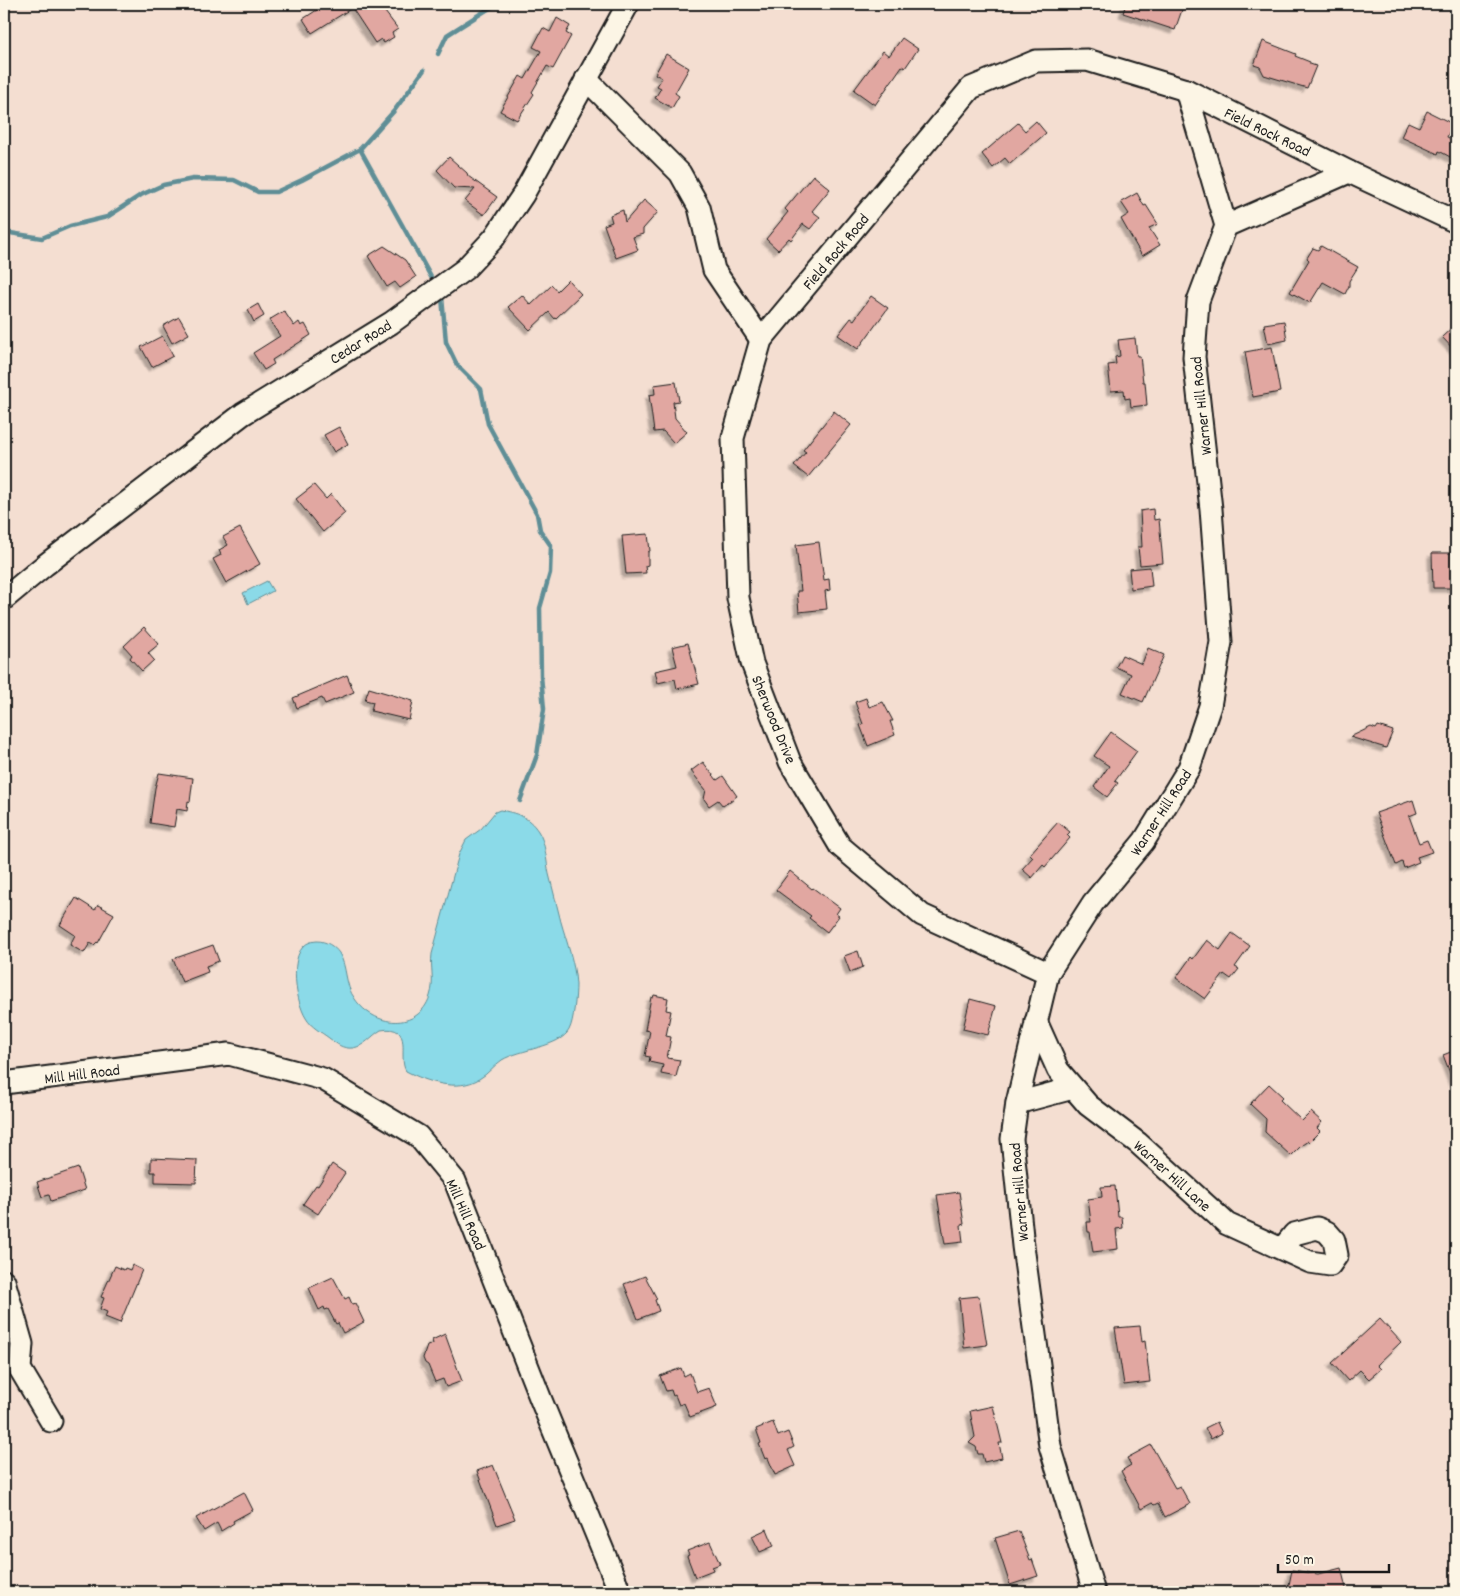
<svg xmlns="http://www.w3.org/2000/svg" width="1460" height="1596" viewBox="0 0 1460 1596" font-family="Dekko,sans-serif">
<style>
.water{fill:#8bdae8;stroke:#5f8e96}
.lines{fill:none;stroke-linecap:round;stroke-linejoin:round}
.stream{stroke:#5f8e96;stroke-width:4.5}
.building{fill:#e1a7a1;stroke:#1c1c1c;filter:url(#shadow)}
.minor-casing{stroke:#1c1c1c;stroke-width:25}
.minor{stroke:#fcf5e5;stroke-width:21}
.labels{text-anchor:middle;stroke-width:4;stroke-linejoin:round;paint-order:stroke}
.street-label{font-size:16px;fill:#1c1c1c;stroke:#fcf5e5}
</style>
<defs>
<filter id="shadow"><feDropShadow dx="-4" dy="4" stdDeviation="1" flood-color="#0004"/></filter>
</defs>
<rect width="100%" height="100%" fill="#f4ded1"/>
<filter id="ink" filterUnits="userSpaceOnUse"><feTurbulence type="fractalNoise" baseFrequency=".02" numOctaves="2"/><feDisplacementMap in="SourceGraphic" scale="10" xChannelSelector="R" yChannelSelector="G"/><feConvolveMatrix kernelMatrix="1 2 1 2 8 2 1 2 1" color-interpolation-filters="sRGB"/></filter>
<g filter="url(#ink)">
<g class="water">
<polygon points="267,581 273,591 248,604 243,593"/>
<path d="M500,810C516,813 528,816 538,831C546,843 546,860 549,874C553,890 557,906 561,922C567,943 575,964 576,985C576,995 574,1021 569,1030C560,1047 520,1049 502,1060C493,1066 488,1074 479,1079C457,1092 427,1082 406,1071C397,1057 415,1024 381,1030C371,1036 365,1046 353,1048C342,1049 337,1044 329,1038C321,1032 311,1027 306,1018C295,1001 285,941 317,941C326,941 334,946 339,953C348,968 344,984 355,999C374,1027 418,1032 430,996C435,981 430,969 432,954L459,854L466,840L481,829L495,812Z"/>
</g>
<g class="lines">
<g class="stream">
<polyline points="438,54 447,35 496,4"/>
<polyline points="360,149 431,277"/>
<polyline points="4,232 42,238 70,226 107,217 141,195 163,185 193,179 234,180 258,192 276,192 302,180 360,149 394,111 424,70"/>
<polyline points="442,297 446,342 457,365 481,389 488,424 537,514 540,530 551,546 550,573 540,608 541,676 544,709 537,755 520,801"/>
</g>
</g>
<g class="building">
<polygon points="326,4 379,4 398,29 392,33 394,37 384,43 381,39 375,43 352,8 312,33 303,19"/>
<polygon points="1126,4 1184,4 1175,30 1123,13"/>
<polygon points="557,18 570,26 566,33 571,36 553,69 547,66 532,92 534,94 517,120 500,111 520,76 525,79 541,51 533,47 543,28 550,32"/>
<polygon points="902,38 918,49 905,68 902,66 875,105 854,90 883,51 889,56"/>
<polygon points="1263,41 1296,54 1295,56 1310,62 1310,64 1316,66 1307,88 1264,75 1260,67 1254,65"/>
<polygon points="666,54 689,68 675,93 679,96 672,108 655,98 661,88 657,86 662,78 655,74"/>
<polygon points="1427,111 1453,124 1447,137 1456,141 1456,160 1439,151 1438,154 1401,137 1408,122 1419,127"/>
<polygon points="1036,121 1046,133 1010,164 1005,158 993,168 982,154 1018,123 1025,131"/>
<polygon points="449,157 467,173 468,176 497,197 484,215 465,201 475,189 454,188 437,170"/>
<polygon points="813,175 830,189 812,211 820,217 810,229 803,224 791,240 789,238 778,250 766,239 788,212 785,209"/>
<polygon points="1137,193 1144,206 1146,205 1158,224 1149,228 1160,245 1142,256 1121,219 1129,214 1121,202"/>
<polygon points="644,200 658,212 643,229 643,234 633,237 638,250 616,258 604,225 612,222 610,215 623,210 625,222"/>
<polygon points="384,246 405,260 416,277 400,288 395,282 387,287 368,256"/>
<polygon points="1321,246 1358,267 1349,281 1349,286 1345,294 1323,282 1310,303 1290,292 1309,260 1307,258 1313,248 1318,250"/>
<polygon points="568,280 581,294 555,319 549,312 530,330 508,307 522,295 531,305 552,285 557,291"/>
<polygon points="871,296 888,308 858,349 838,335 851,318 854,320"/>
<polygon points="258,304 264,316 254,322 248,310"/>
<polygon points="284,311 294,326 299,322 301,326 305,324 311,335 272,360 274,364 264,370 253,353 280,336 269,320"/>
<polygon points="179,317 189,334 172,343 163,326"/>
<polygon points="1284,321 1287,340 1268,344 1264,324"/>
<polygon points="1456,324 1456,352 1442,337"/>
<polygon points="162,336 173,356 152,367 141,347"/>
<polygon points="1135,338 1137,356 1140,356 1143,382 1145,382 1147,405 1131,407 1130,398 1125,399 1124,390 1111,391 1108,365 1116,364 1115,357 1120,356 1118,340"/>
<polygon points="1272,347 1280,392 1253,397 1245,352"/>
<polygon points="676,382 679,401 673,402 675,418 687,432 674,443 663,431 654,432 649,395 655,394 654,385"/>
<polygon points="834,411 851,425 808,477 794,466 806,452 803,450"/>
<polygon points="339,427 348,444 334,452 324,435"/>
<polygon points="314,485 326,499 331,494 345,513 323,532 296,499"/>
<polygon points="1153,509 1154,520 1159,519 1163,563 1140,565 1138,547 1142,547 1140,511"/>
<polygon points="240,528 260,564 226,583 213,559 221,555 219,550 228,545 223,537"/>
<polygon points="648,534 650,551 648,552 648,565 645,566 646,573 626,574 622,536"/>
<polygon points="819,542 824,580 829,579 830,590 825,591 827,609 799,612 797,591 801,591 796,545"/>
<polygon points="1432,553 1455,553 1456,588 1433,588"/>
<polygon points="1150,567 1152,586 1131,589 1129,569"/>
<polygon points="144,627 159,644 148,653 154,660 142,671 130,658 132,655 124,646"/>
<polygon points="688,643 699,684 677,689 675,679 658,683 655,671 677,666 672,647"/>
<polygon points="1148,648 1164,655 1143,702 1122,693 1131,674 1116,667 1122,655 1142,664"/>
<polygon points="347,675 354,692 325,704 322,698 297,708 293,698"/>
<polygon points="369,688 413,701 409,720 371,711 373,702 365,700"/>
<polygon points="866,698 869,707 883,702 893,721 890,721 895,735 868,746 860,725 863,724 855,702"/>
<polygon points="1378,726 1393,731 1386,748 1350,737 1371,727 1376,729"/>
<polygon points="1111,732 1137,751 1115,781 1118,783 1107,797 1094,787 1109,766 1094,756"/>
<polygon points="703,762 717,780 723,776 737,796 723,806 718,800 709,806 704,799 706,790 691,771"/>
<polygon points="159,773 193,778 190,802 188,801 187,811 177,809 174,827 150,823 155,788"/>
<polygon points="1413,800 1417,813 1409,816 1419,843 1427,840 1432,852 1417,857 1419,862 1404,868 1402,862 1396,865 1376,813"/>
<polygon points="1058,822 1070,832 1067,835 1070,838 1045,867 1043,865 1032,878 1022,869 1033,857 1030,854"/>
<polygon points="790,871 812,889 813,888 840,908 836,914 839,916 827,932 809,918 811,916 776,890"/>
<polygon points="76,898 95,910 98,905 114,914 98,943 97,942 94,945 90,943 84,953 70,945 75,935 60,925"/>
<polygon points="1232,933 1250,946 1235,967 1239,969 1231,979 1224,974 1205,999 1176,978 1191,957 1193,959 1207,940 1220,950"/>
<polygon points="213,945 219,961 206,966 208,972 182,982 173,959"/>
<polygon points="858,951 863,967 850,972 844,956"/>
<polygon points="654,995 668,998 666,1010 671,1011 666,1036 671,1037 667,1058 680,1060 676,1077 661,1074 663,1065 649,1062 650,1057 645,1056 650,1031 645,1030 651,997 653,998"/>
<polygon points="970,999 996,1006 988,1035 963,1029"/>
<polygon points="1456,1050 1456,1086 1455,1086 1443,1055"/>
<polygon points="1269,1084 1283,1097 1280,1100 1302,1121 1311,1112 1322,1122 1317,1128 1320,1131 1309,1142 1308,1141 1302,1145 1291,1156 1265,1132 1266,1119 1250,1104"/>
<polygon points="151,1158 197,1160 196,1183 155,1182 155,1172 151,1172"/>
<polygon points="332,1164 345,1173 318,1214 303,1204 316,1185 318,1186"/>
<polygon points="78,1168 85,1190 51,1201 49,1195 42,1197 37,1182"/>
<polygon points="1115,1186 1118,1217 1122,1217 1123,1228 1116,1229 1118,1249 1093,1252 1090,1232 1088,1232 1087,1222 1091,1222 1088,1199 1102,1197 1101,1187"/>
<polygon points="959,1192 964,1224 961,1225 963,1242 945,1244 937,1195"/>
<polygon points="132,1265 142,1270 120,1323 105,1317 107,1312 100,1309 104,1298 101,1297 115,1266 124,1270 125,1268 130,1270"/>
<polygon points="645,1276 657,1299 655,1300 659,1311 638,1319 624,1284"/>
<polygon points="333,1277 345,1299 349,1297 352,1304 355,1303 364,1322 343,1333 338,1323 336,1324 328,1309 325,1310 324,1307 319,1310 309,1288"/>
<polygon points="979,1296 987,1345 964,1348 959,1298"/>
<polygon points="1380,1319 1401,1342 1377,1365 1381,1369 1369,1379 1360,1370 1348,1381 1332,1363"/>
<polygon points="1140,1326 1142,1342 1145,1341 1150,1382 1124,1385 1115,1328"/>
<polygon points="445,1334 462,1381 446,1387 443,1379 435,1382 428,1365 425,1363 423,1358 427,1346 433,1344 432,1340"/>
<polygon points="681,1368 684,1376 690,1373 697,1392 709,1388 717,1407 690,1417 684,1403 679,1405 675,1395 673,1396 671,1390 666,1391 660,1376"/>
<polygon points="993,1406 1002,1443 999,1443 1002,1458 984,1462 982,1454 978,1454 976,1447 969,1443 975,1437 970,1411"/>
<polygon points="773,1422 778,1436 788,1432 794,1447 788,1450 795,1466 775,1475 768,1458 765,1459 759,1444 761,1443 756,1429"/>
<polygon points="1217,1422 1222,1433 1211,1439 1205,1428"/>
<polygon points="1151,1445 1175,1488 1180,1486 1190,1504 1165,1517 1158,1503 1154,1505 1152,1503 1141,1509 1121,1471 1131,1465 1127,1458"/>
<polygon points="493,1465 515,1519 497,1525 477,1471"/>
<polygon points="244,1492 253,1510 233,1521 234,1523 221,1531 217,1523 204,1531 196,1518"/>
<polygon points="767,1529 774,1546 760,1552 752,1536"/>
<polygon points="1019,1531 1030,1560 1032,1559 1038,1576 1010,1585 995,1538"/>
<polygon points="710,1542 720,1564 712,1567 713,1570 695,1577 687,1556 689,1555 687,1551"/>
<polygon points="1341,1568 1347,1592 1303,1592 1288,1590 1292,1570 1318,1574"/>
</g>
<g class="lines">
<defs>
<g id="minor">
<polyline points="586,79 680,173 699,207 714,270 761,340"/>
<polyline points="1186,90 1226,226"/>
<polyline points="4,599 45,565 243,414 391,323 465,269 494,238 523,195 628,4"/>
<polyline points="1048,973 922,915 840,846 790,762 752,663 738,598 733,438 761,340 971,88 1036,61 1087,60 1186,90 1349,172"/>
<polyline points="1036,1021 1058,1070 1088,1105 1138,1143 1227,1224 1310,1262 1330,1265 1337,1255 1334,1240 1327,1232 1317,1228 1294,1234 1282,1249"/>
<polyline points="4,1083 229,1054 323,1079 418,1136 455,1181 541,1400 620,1592"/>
<polyline points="1017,1103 1073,1088"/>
<polyline points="4,1281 22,1344 20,1369 51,1421"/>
<polyline points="1094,1592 1050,1446 1023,1246 1012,1139 1017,1103 1048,973 1093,903 1144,841 1189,768 1210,706 1221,642 1211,509 1194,357 1198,301 1226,226 1349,172 1456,222"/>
</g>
</defs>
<use href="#minor" class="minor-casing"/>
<use href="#minor" class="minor"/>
</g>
</g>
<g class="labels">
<g class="street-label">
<text transform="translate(1268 131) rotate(26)" y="6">Field Rock Road</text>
<text transform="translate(835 251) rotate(-50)" y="6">Field Rock Road</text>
<text transform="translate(360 341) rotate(-32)" y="6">Cedar Road</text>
<text transform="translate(1200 406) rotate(-96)" y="6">Warner Hill Road</text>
<text transform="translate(775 719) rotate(68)" y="6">Sherwood Drive</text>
<text transform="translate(1160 812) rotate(-57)" y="6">Warner Hill Road</text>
<text transform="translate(82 1073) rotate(-7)" y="6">Mill Hill Road</text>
<text transform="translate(1173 1175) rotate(42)" y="6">Warner Hill Lane</text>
<text transform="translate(1018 1192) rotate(-95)" y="6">Warner Hill Road</text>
<text transform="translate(467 1214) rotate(66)" y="6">Mill Hill Road</text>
</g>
</g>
<rect width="1460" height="1596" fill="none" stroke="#fcf5e5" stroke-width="20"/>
<rect x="10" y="10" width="1440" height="1576" fill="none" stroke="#1c1c1c" stroke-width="2" filter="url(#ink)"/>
<path d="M1278 1564v8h111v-8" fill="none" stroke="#1c1c1c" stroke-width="2.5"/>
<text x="1285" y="1564" font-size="15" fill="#1c1c1c" stroke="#fcf5e5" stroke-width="4" paint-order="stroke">50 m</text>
</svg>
